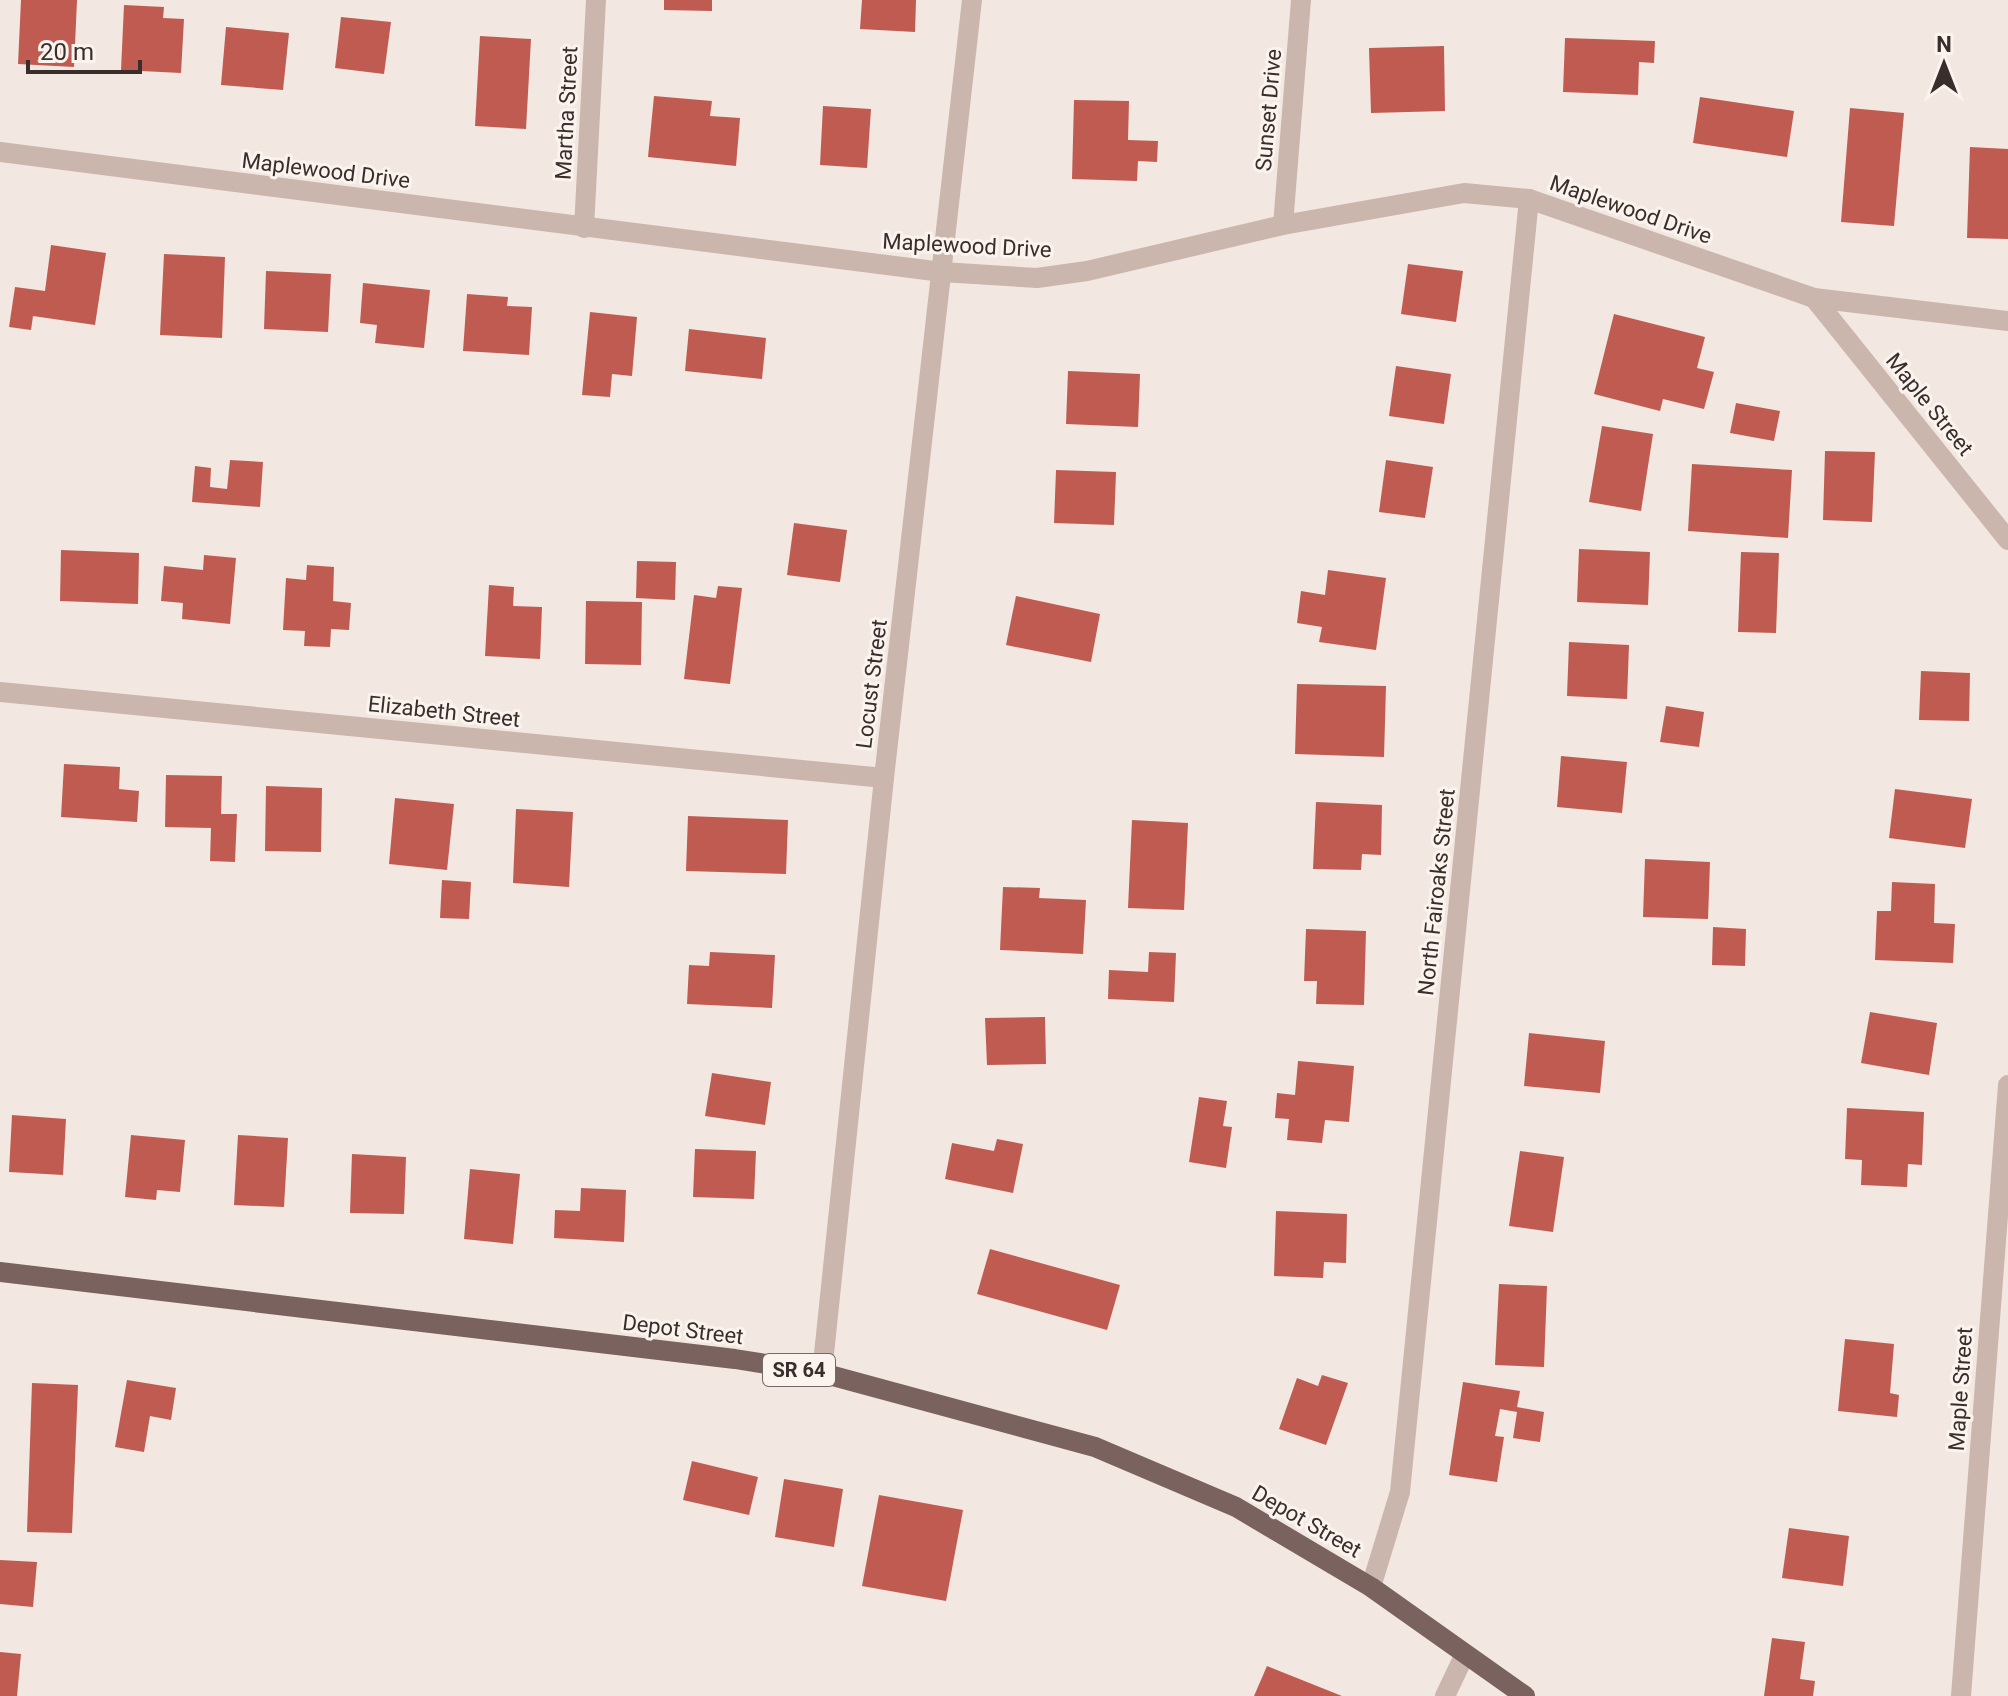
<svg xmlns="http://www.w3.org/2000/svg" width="2008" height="1696" viewBox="0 0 2008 1696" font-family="Roboto,sans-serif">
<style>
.building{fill:#c05b52}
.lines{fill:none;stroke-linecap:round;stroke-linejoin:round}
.minor{stroke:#cab6ad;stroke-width:20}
.primary{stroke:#7a635e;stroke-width:20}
.labels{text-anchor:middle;stroke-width:6;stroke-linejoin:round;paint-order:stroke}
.shield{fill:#faf3ee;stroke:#736966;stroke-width:2}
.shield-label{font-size:20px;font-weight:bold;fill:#392e2c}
.street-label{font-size:22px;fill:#392e2c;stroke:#faf3ee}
</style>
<rect width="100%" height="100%" fill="#f2e8e1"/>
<g class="building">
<polygon points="21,0 77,0 74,67 18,64"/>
<polygon points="664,0 712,0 712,11 664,10"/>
<polygon points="862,0 916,0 915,32 860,29"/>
<polygon points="124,5 164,7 163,18 184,19 181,73 121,70"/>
<polygon points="341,17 391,22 384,74 335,68"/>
<polygon points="226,27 289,33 283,90 221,85"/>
<polygon points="480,36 531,39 526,129 475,126"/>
<polygon points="1565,38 1655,41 1654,63 1639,62 1638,95 1563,92"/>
<polygon points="1444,46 1445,111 1371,113 1369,48"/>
<polygon points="654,96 712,101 710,116 740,118 736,166 648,157"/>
<polygon points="1700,97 1794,111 1787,157 1693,143"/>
<polygon points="1074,100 1129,101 1128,140 1158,141 1157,162 1138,161 1137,181 1072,179"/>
<polygon points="823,106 871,109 867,168 820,165"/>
<polygon points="1850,108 1904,113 1894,226 1841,222"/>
<polygon points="1970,147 2008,149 2008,239 1967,238"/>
<polygon points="51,245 106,253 95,325 33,316 31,330 9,327 15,287 45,291"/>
<polygon points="164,254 225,257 222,338 160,335"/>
<polygon points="1408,264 1463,271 1456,322 1401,314"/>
<polygon points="266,271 331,274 328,332 264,329"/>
<polygon points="363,283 430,290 424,348 375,343 377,325 360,323"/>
<polygon points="467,294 508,297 507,306 532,307 529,355 463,351"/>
<polygon points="590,312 637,317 632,376 612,374 610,397 582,395"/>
<polygon points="1614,314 1705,337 1697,368 1714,372 1704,409 1663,399 1660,411 1594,394"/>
<polygon points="689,329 766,338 762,379 685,371"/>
<polygon points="1396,366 1451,374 1444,424 1389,416"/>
<polygon points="1068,371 1140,374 1138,427 1066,424"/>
<polygon points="1736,403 1780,411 1774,441 1730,433"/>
<polygon points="1602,426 1653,434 1641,511 1589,502"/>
<polygon points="1825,451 1875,452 1872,522 1823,520"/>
<polygon points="230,460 263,462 260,507 192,502 195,466 211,468 210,487 227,489"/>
<polygon points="1386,460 1433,467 1425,518 1379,512"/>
<polygon points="1692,464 1792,470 1788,538 1688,531"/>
<polygon points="1056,470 1116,472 1114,525 1054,523"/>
<polygon points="794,523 847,530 840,582 787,575"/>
<polygon points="1579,549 1650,552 1648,605 1577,602"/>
<polygon points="61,550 139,553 138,604 60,601"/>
<polygon points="1741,552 1779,553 1776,633 1738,632"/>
<polygon points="204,555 236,558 230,624 182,619 183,603 161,601 164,566 203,570"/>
<polygon points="637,561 676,562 675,600 636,598"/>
<polygon points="307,565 334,567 333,601 351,603 349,630 331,629 330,647 304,646 305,631 283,630 286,578 306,580"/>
<polygon points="1328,570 1386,578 1376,650 1319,642 1322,627 1297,623 1301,591 1325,595"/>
<polygon points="489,585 514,587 513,606 542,607 540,659 485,656"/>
<polygon points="718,586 742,588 730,684 684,679 694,595 716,598"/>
<polygon points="1016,596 1100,614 1091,662 1006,645"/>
<polygon points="586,601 642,602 641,665 585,664"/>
<polygon points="1569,642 1629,645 1627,699 1567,696"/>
<polygon points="1921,671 1970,673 1969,721 1919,720"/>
<polygon points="1297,684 1386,686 1384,757 1295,754"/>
<polygon points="1666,706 1704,712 1699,747 1660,742"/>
<polygon points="1561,756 1627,762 1622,813 1557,807"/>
<polygon points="64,764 120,767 119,789 139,791 137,822 61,817"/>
<polygon points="166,775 222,776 221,814 237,814 235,862 210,861 211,828 165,827"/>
<polygon points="266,786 322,788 321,852 265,851"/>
<polygon points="1895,789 1972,799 1965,848 1889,838"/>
<polygon points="395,798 454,804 447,870 389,864"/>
<polygon points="1316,802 1382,805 1381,855 1362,854 1361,870 1313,869"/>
<polygon points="516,809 573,812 569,887 513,883"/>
<polygon points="688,816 788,820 786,874 686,871"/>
<polygon points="1132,820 1188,823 1184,910 1128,908"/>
<polygon points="1645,859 1710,862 1708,919 1643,917"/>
<polygon points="442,880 471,882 469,919 440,918"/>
<polygon points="1892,882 1935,884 1934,923 1955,924 1953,963 1875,960 1877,911 1891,911"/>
<polygon points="1003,887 1040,888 1039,898 1086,900 1083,954 1000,950"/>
<polygon points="1713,927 1746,929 1745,966 1712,965"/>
<polygon points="1306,929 1366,931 1364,1005 1316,1004 1317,981 1304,981"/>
<polygon points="710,952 775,955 772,1008 687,1004 689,965 709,966"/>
<polygon points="1149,952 1176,953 1174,1002 1108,999 1109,970 1148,972"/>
<polygon points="1870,1012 1937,1023 1929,1075 1861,1063"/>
<polygon points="1045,1017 1046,1064 987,1065 985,1018"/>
<polygon points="1529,1033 1605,1041 1600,1093 1524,1086"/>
<polygon points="1298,1061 1354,1066 1349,1122 1325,1120 1322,1143 1287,1140 1289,1119 1275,1118 1277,1093 1295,1095"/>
<polygon points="712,1073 771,1082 765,1125 705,1116"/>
<polygon points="1199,1097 1227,1101 1223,1126 1232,1127 1226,1168 1189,1162"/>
<polygon points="1847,1108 1924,1112 1922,1165 1908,1164 1907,1187 1861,1185 1862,1160 1845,1159"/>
<polygon points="12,1115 66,1119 63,1175 9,1172"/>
<polygon points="131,1135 185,1140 180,1192 157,1190 156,1200 125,1197"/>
<polygon points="238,1135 288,1138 284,1207 234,1205"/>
<polygon points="997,1139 1023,1144 1013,1193 945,1179 952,1143 994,1151"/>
<polygon points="695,1149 756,1151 754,1199 693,1197"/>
<polygon points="1520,1151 1564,1157 1553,1232 1509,1226"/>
<polygon points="352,1154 406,1157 404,1214 350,1213"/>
<polygon points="470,1169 520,1174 513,1244 464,1239"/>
<polygon points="581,1188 626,1190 624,1242 554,1238 555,1210 580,1211"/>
<polygon points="1276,1211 1347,1214 1346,1263 1324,1262 1323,1278 1274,1276"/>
<polygon points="990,1249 1120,1285 1107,1330 977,1294"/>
<polygon points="1499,1284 1547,1286 1544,1367 1495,1365"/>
<polygon points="1845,1339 1894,1344 1890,1393 1899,1395 1897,1417 1838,1411"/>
<polygon points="1322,1375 1348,1383 1326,1445 1279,1429 1297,1378 1318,1386"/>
<polygon points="127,1380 176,1388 171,1420 150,1416 144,1452 115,1447"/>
<polygon points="1463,1382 1520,1391 1517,1407 1544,1412 1540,1442 1513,1438 1517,1412 1500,1409 1495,1436 1504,1437 1497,1482 1449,1475"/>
<polygon points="32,1383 78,1385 72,1533 27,1532"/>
<polygon points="692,1461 758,1477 749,1515 683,1500"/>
<polygon points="784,1479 843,1489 834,1547 775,1537"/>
<polygon points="879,1495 963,1510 946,1601 862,1586"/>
<polygon points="1789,1528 1849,1536 1843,1586 1782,1578"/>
<polygon points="0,1560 37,1562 33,1607 0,1604"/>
<polygon points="1772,1638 1805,1642 1800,1679 1815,1681 1813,1696 1764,1696"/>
<polygon points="0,1652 21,1654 17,1696 0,1696"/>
<polygon points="1267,1666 1342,1696 1254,1696"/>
</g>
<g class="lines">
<g class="minor">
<polyline points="0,152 942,272 1037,278 1087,271 1283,225 1464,193 1529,199 1814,298 2008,321"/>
<polyline points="1283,225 1301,0"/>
<polyline points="584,228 596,0"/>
<polyline points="1814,298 2008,540"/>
<polyline points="0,692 884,778"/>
<polyline points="822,1373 884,778 972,0"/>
<polyline points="1371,1587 1400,1492 1529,199"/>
<polyline points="1445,1696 1465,1654"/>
<polyline points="1961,1696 2008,1085"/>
</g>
<polyline class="primary" points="0,1272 735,1359 822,1373 1095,1447 1236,1507 1371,1587 1525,1696"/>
</g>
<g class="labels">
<rect class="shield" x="763" y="1354" width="72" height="32" rx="6"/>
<g class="shield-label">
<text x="799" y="1377">SR 64</text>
</g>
<g class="street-label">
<text transform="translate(1268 110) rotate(-85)" y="8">Sunset Drive</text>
<text transform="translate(566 113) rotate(-87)" y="8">Martha Street</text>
<text transform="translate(326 170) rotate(7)" y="8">Maplewood Drive</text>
<text transform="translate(1631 209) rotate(19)" y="8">Maplewood Drive</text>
<text transform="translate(967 245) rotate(3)" y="8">Maplewood Drive</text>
<text transform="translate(1930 404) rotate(51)" y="8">Maple Street</text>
<text transform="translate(871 684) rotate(-83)" y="8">Locust Street</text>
<text transform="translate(444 711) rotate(6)" y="8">Elizabeth Street</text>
<text transform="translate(1436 892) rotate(-84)" y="8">North Fairoaks Street</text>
<text transform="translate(683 1329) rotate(7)" y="8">Depot Street</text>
<text transform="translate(1960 1389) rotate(-86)" y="8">Maple Street</text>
<text transform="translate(1307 1521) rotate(30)" y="8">Depot Street</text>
</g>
</g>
<g transform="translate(1944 64)" stroke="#faf3ee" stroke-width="6" paint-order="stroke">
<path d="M0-6L14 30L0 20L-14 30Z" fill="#392e2c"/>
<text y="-12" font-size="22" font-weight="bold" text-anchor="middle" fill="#392e2c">N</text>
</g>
<path d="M28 60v12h112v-12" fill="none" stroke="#392e2c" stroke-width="4"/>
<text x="40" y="60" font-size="24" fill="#392e2c" stroke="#faf3ee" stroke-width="6" paint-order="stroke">20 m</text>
</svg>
